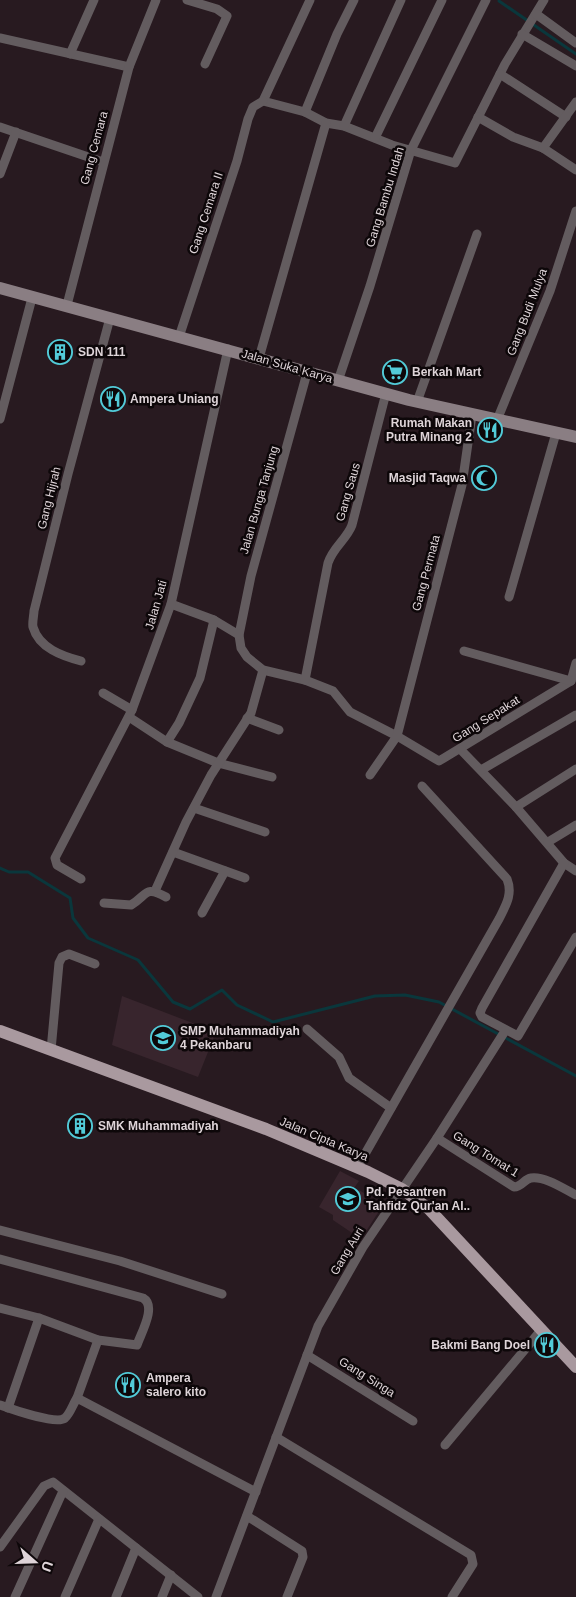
<svg xmlns="http://www.w3.org/2000/svg" width="576" height="1597" viewBox="0 0 576 1597" font-family="Helvetica,sans-serif">
<style>
.built{fill:#38252d}
.lines{fill:none;stroke-linecap:round;stroke-linejoin:round}
.stream{stroke:#0a373c;stroke-width:3}
.street{stroke:#635c5f;stroke-width:9}
.secondary{stroke:#8a7e83;stroke-width:12}
.primary{stroke:#a9999f;stroke-width:12}
.labels{text-anchor:middle;stroke-width:5;stroke-linejoin:round;paint-order:stroke}
.street-label{font-size:12px;fill:#ded4d8;stroke:#0d0709}
.poi-label{font-size:12px;font-weight:bold;fill:#ded4d8;stroke:#0d0709;text-anchor:start}
</style>
<rect width="100%" height="100%" fill="#281a20"/>
<g class="built">
<polygon points="122,996 216,1032 198,1077 112,1045"/>
<polygon points="340,1171 359,1181 352,1191 356,1193 359,1190 383,1205 361,1239 333,1220 333,1215 319,1207"/>
</g>
<g class="lines">
<g class="stream">
<polyline points="499,1 576,54"/>
<polyline points="0,868 9,872 28,872 70,898 73,918 88,938 138,960 173,1002 190,1009 222,990 237,1005 273,1022 375,996 405,995 439,1002 576,1076"/>
</g>
<g class="street">
<polyline points="187,0 217,9 227,16 205,64"/>
<polyline points="310,0 263,101 305,112 326,123 344,126 392,145 455,163 505,64 544,0"/>
<polyline points="536,14 576,43"/>
<polyline points="522,34 576,66"/>
<polyline points="0,38 129,67"/>
<polyline points="70,54 94,0"/>
<polyline points="500,74 566,117"/>
<polyline points="305,112 337,34 354,0"/>
<polyline points="478,117 513,137 543,148 576,170"/>
<polyline points="344,126 401,0"/>
<polyline points="0,127 103,162"/>
<polyline points="375,138 442,0"/>
<polyline points="543,148 576,102"/>
<polyline points="0,174 16,132"/>
<polyline points="67,305 129,67 156,0"/>
<polyline points="179,337 237,161 248,119 253,107 263,101"/>
<polyline points="259,358 326,123"/>
<polyline points="307,373 251,576 239,635 241,648 247,657 263,670 305,680 333,691 350,712 397,736 439,761 571,681 576,663"/>
<polyline points="338,381 370,286 411,150 486,0"/>
<polyline points="417,402 477,234"/>
<polyline points="0,419 32,298"/>
<polyline points="497,420 550,291 576,211"/>
<polyline points="509,597 556,433"/>
<polyline points="171,604 214,620 239,635"/>
<polyline points="464,651 571,681"/>
<path d="M81,661C62,656 39,648 33,627C32,623 34,615 34,611L68,474L110,318"/>
<path d="M305,680L328,563C333,547 347,539 352,525L386,393"/>
<polyline points="103,693 132,710"/>
<polyline points="129,717 167,742 179,723 200,678 214,620"/>
<polyline points="247,718 279,730"/>
<polyline points="167,742 218,763 272,777"/>
<polyline points="461,750 516,807 564,863 576,871"/>
<polyline points="481,770 576,715"/>
<polyline points="370,775 397,736 462,485 472,415"/>
<polyline points="516,807 576,769"/>
<polyline points="194,808 265,832"/>
<polyline points="548,842 576,825"/>
<polyline points="173,852 245,878"/>
<polyline points="564,863 482,1008 480,1013 482,1017 518,1036 576,937"/>
<polyline points="81,879 57,865 55,858 132,710 171,604 228,349"/>
<polyline points="155,891 186,822 211,775 251,713 263,670"/>
<path d="M104,903L131,905C148,895 144,885 166,897"/>
<polyline points="202,913 225,871"/>
<polyline points="307,1029 339,1057 349,1078 391,1108"/>
<polyline points="51,1050 59,963 62,957 69,954 95,964"/>
<path d="M437,1138L514,1187C522,1187 524,1179 531,1178C545,1176 564,1189 576,1195"/>
<path d="M357,1168L499,919C506,905 513,894 507,879L422,786"/>
<polyline points="0,1230 120,1261 222,1294"/>
<path d="M0,1259L143,1298C157,1306 141,1333 137,1345L98,1340L39,1318L0,1308"/>
<polyline points="307,1355 413,1421"/>
<polyline points="77,1398 98,1340"/>
<path d="M0,1405C11,1409 57,1425 65,1418C70,1414 73,1404 77,1398L256,1492"/>
<polyline points="8,1408 39,1318"/>
<polyline points="276,1437 471,1555 473,1564 452,1597"/>
<polyline points="445,1445 542,1329"/>
<polyline points="247,1516 302,1551 303,1557 287,1597"/>
<polyline points="0,1547 44,1486 53,1482 198,1597"/>
<polyline points="15,1597 63,1491"/>
<polyline points="65,1597 99,1519"/>
<polyline points="116,1597 136,1548"/>
<polyline points="162,1597 171,1575"/>
<polyline points="216,1597 318,1326 363,1247 437,1138 505,1031"/>
</g>
<polyline class="secondary" points="0,288 409,400 576,437"/>
<polyline class="primary" points="0,1031 266,1129 368,1172 402,1189 429,1209 576,1367"/>
</g>
<defs>
<symbol id="building-ring" viewBox="-11 -11 22 22"><circle r="9.5" fill="#0d0709" stroke="#52cbd8" stroke-width="1.5"/><path d="M-4-6H4V6H1V3H-1V6H-4ZM-2.5-4.3h1.7v1.8h-1.7ZM.8-4.3h1.7v1.8H.8ZM-2.5-1h1.7V.8h-1.7ZM.8-1h1.7V.8H.8Z" fill="#52cbd8"/></symbol>
<symbol id="supermarket-ring" viewBox="-11 -11 22 22"><circle r="9.5" fill="#0d0709" stroke="#52cbd8" stroke-width="1.5"/><path d="M-6-5.5h2.5l.6 2H6L4.5 2H-2.5L-4.4-4H-6ZM-1.5 3.2a1.3 1.3 0 1 0 .1 0ZM3 3.2a1.3 1.3 0 1 0 .1 0Z" fill="#52cbd8"/></symbol>
<symbol id="restaurant-ring" viewBox="-11 -11 22 22"><circle r="9.5" fill="#0d0709" stroke="#52cbd8" stroke-width="1.5"/><path d="M-5-6h1v4h1v-4h1v4h1v-4h1v5L-1.5 .5V6h-2V.5L-5-1ZM5-6V6H3V1.5H1.5Q1.5-4 5-6Z" fill="#52cbd8"/></symbol>
<symbol id="mosque-ring" viewBox="-11 -11 22 22"><circle r="9.5" fill="#0d0709" stroke="#52cbd8" stroke-width="1.5"/><path d="M3.5-4.9A6 6 0 1 0 3.5 4.9A5 5 0 1 1 3.5-4.9Z" fill="#52cbd8"/></symbol>
<symbol id="school-ring" viewBox="-11 -11 22 22"><circle r="9.5" fill="#0d0709" stroke="#52cbd8" stroke-width="1.5"/><path d="M0-5L7-2L0 1L-7-2ZM-4 1L0 2.5L4 1V4Q0 6-4 4Z" fill="#52cbd8"/></symbol>
<symbol id="university-ring" viewBox="-11 -11 22 22"><circle r="9.5" fill="#0d0709" stroke="#52cbd8" stroke-width="1.5"/><path d="M0-5L7-2L0 1L-7-2ZM-4 1L0 2.5L4 1V4Q0 6-4 4Z" fill="#52cbd8"/></symbol>
</defs>
<g fill-rule="evenodd">
<use href="#building-ring" x="46" y="338" width="28" height="28"/>
<use href="#supermarket-ring" x="381" y="358" width="28" height="28"/>
<use href="#restaurant-ring" x="99" y="385" width="28" height="28"/>
<use href="#restaurant-ring" x="476" y="416" width="28" height="28"/>
<use href="#mosque-ring" x="470" y="464" width="28" height="28"/>
<use href="#school-ring" x="149" y="1024" width="28" height="28"/>
<use href="#building-ring" x="66" y="1112" width="28" height="28"/>
<use href="#university-ring" x="334" y="1185" width="28" height="28"/>
<use href="#restaurant-ring" x="533" y="1331" width="28" height="28"/>
<use href="#restaurant-ring" x="114" y="1371" width="28" height="28"/>
</g>
<g class="labels">
<g class="street-label">
<text transform="translate(94 148) rotate(-75)" y="4">Gang Cemara</text>
<text transform="translate(385 197) rotate(-73)" y="4">Gang Bambu Indah</text>
<text transform="translate(206 213) rotate(-72)" y="4">Gang Cemara II</text>
<text transform="translate(527 312) rotate(-69)" y="4">Gang Budi Mulya</text>
<text transform="translate(287 366) rotate(16)" y="4">Jalan Suka Karya</text>
<text transform="translate(348 492) rotate(-74)" y="4">Gang Saus</text>
<text transform="translate(49 498) rotate(-76)" y="4">Gang Hijrah</text>
<text transform="translate(259 500) rotate(-74)" y="4">Jalan Bunga Tanjung</text>
<text transform="translate(426 573) rotate(-75)" y="4">Gang Permata</text>
<text transform="translate(156 605) rotate(-74)" y="4">Jalan Jati</text>
<text transform="translate(486 719) rotate(-32)" y="4">Gang Sepakat</text>
<text transform="translate(324 1139) rotate(23)" y="4">Jalan Cipta Karya</text>
<text transform="translate(486 1154) rotate(32)" y="4">Gang Tomat 1</text>
<text transform="translate(347 1251) rotate(-59)" y="4">Gang Auri</text>
<text transform="translate(367 1377) rotate(32)" y="4">Gang Singa</text>
</g>
<g class="poi-label">
<text x="78" y="356">SDN 111</text>
<text x="412" y="376">Berkah Mart</text>
<text x="130" y="403">Ampera Uniang</text>
<text x="472" y="427" text-anchor="end">Rumah Makan<tspan x="472" dy="14">Putra Minang 2</tspan></text>
<text x="466" y="482" text-anchor="end">Masjid Taqwa</text>
<text x="180" y="1035">SMP Muhammadiyah<tspan x="180" dy="14">4 Pekanbaru</tspan></text>
<text x="98" y="1130">SMK Muhammadiyah</text>
<text x="366" y="1196">Pd. Pesantren<tspan x="366" dy="14">Tahfidz Qur'an Al..</tspan></text>
<text x="530" y="1349" text-anchor="end">Bakmi Bang Doel</text>
<text x="146" y="1382">Ampera<tspan x="146" dy="14">salero kito</tspan></text>
</g>
</g>
<g transform="translate(35 1562) rotate(110)" stroke="#0d0709" stroke-width="4" paint-order="stroke">
<path d="M0-4L9 19L0 12L-9 19Z" fill="#ded4d8"/>
<text y="-8" font-size="14" font-weight="bold" text-anchor="middle" fill="#ded4d8">U</text>
</g>
</svg>
